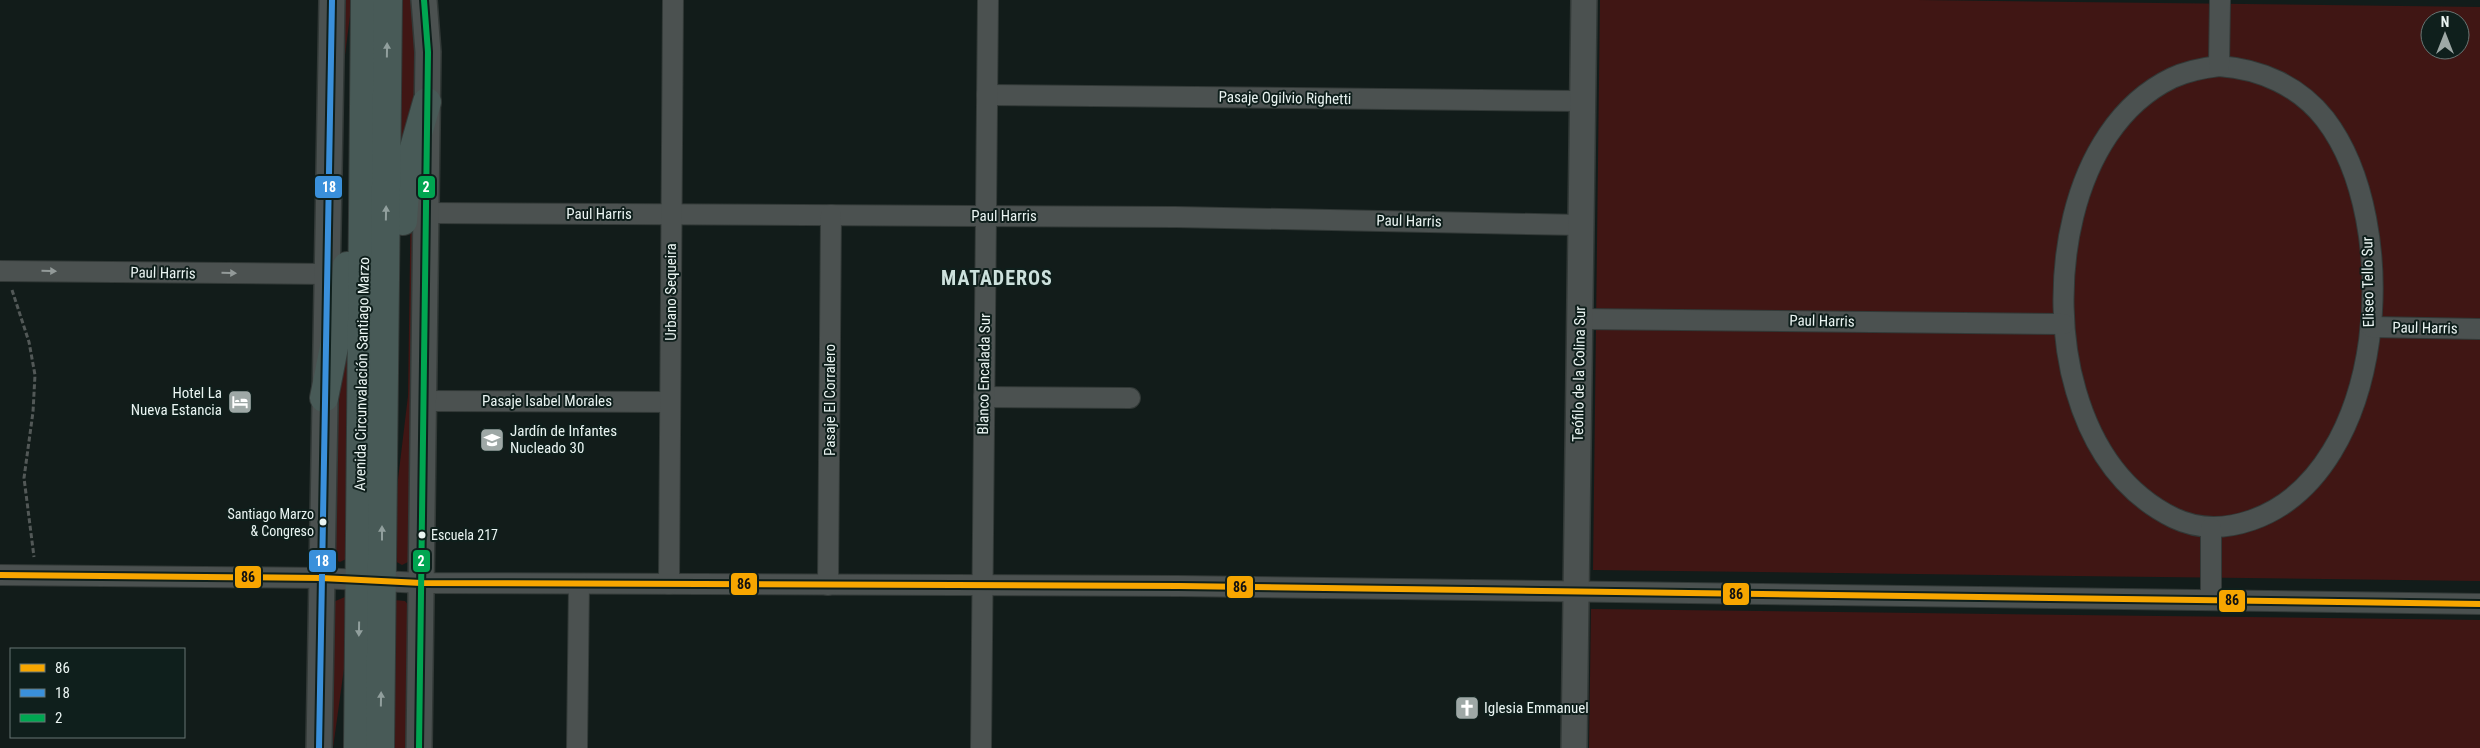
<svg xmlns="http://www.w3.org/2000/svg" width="2480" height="748" viewBox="0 0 2480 748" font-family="'Roboto Condensed',sans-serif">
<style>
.green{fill:#401614;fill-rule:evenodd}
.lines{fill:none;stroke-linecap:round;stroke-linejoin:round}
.minor-casing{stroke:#323937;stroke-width:22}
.tertiary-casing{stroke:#323937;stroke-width:28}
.trunk-casing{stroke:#323937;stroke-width:30}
.path{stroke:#525857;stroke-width:3;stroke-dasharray:5 2.5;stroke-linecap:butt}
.minor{stroke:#4b5150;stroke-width:20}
.tertiary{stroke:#4b5150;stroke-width:25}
.trunk{stroke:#485a57;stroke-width:28}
.bus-1-casing{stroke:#0f1f1c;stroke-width:10}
.bus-2-casing{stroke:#0f1f1c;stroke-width:10}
.bus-3-casing{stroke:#0f1f1c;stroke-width:10}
.bus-1{stroke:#f7a600;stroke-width:6}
.bus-2{stroke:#3a90db;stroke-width:6}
.bus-3{stroke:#00a651;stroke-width:6}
.oneway{fill:#919f9d}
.oneway2{fill:#939a99}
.bus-dot{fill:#eaf4f2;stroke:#0f1f1c;stroke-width:2}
.labels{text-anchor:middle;stroke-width:4;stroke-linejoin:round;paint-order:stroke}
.bus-label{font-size:14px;fill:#eaf4f2;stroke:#0f1f1c;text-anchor:end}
.street-label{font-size:15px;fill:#eaf4f2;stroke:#0f1f1c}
.poi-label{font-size:15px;fill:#eaf4f2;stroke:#0f1f1c;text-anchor:start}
.district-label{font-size:20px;font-weight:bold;letter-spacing:1px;fill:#cde1dd;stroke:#0f1f1c}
.line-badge{stroke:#0f1f1c;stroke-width:2}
.badge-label{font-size:14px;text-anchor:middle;font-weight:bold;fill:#fff}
.pale-badge-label{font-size:14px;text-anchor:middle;font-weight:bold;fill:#111}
</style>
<rect width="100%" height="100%" fill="#121c1a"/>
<g class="green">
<polygon points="343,0 352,0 344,63 339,293"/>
<polygon points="399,0 413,0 416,20 416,93 400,172"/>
<path d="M1600,0H1919L2480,7V581L1593,570ZM2430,20H2460V50H2430Z"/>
<polygon points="414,182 410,561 402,565 395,561 395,504 408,396 411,184"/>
<polygon points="349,318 348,558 340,562 335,560 334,382"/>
<polygon points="345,597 348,599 346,654 333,748 327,748 333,602"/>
<polygon points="394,600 405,601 409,606 407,748 389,748"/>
<polygon points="1591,609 2480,620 2480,748 1589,748"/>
</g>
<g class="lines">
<defs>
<g id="minor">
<path d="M2219,66C2261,69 2299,86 2325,119C2404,222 2388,472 2252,520C2226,529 2199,530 2174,518C2121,492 2092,446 2076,391C2046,291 2067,129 2172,78C2187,71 2202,68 2219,66Z"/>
<polyline points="2219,66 2220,0"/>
<polyline points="987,95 1583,101"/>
<polyline points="426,213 1176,217 1581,225"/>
<polyline points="0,271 326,274"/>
<polyline points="1580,319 2064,324"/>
<polyline points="2371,327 2480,329"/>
<polyline points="984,397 1130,398"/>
<polyline points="424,401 670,402"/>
<polyline points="0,575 321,578 421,583 1179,586 2480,604"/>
<polyline points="669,584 673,0"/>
<polyline points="828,585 831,215"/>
<polyline points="2211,600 2211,528"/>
<polyline points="577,748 579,584"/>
<polyline points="981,748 988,0"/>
</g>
<g id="tertiary">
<polyline points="319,748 332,0"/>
<polyline points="419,748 428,52 424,0"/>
<polyline points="1574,748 1584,0"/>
</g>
<g id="trunk">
<polyline points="403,221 406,176 427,102"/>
<polyline points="324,398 345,291 347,266"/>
<polyline points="358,748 365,0"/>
<polyline points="380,748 388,0"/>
</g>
</defs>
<use href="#minor" class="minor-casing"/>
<use href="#tertiary" class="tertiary-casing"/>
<use href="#trunk" class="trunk-casing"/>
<polyline class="path" points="12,290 29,342 35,375 33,412 24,478 34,557"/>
<use href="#minor" class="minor"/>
<use href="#tertiary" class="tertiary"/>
<use href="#trunk" class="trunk"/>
<defs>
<polyline id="bus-1" points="0,575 321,578 421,583 1179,586 2480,604"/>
<polyline id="bus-2" points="319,748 332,0"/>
<polyline id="bus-3" points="419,748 428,52 424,0"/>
</defs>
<use href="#bus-1" class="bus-1-casing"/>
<use href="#bus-2" class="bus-2-casing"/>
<use href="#bus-3" class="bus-3-casing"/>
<use href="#bus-1" class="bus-1"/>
<use href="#bus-2" class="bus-2"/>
<use href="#bus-3" class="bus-3"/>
</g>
<defs><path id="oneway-solid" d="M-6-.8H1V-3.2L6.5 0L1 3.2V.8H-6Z" transform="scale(1.25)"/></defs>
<g class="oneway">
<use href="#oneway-solid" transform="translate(387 50) rotate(-89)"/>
<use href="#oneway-solid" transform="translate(386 213) rotate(-89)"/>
<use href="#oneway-solid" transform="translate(382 533) rotate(-90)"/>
<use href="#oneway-solid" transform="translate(359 629) rotate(91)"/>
<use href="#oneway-solid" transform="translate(381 699) rotate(-89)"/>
</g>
<g class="oneway2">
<use href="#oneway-solid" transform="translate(49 271) rotate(1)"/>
<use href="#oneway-solid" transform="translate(229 273) rotate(1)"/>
</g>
<defs>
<symbol id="hotel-square" viewBox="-11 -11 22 22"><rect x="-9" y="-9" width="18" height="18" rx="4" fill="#9ea8a6" stroke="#0f1f1c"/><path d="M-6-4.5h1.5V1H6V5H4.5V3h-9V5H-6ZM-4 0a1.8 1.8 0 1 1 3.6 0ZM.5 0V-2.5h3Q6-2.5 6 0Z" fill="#fff"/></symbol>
<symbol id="school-square" viewBox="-11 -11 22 22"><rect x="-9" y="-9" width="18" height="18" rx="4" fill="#9ea8a6" stroke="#0f1f1c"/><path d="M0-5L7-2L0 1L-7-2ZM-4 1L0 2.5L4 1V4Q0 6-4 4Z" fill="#fff"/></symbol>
<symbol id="church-square" viewBox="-11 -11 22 22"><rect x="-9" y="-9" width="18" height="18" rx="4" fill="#9ea8a6" stroke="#0f1f1c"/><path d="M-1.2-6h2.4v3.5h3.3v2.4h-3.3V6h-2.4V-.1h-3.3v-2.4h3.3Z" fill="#fff"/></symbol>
</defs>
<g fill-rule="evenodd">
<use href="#hotel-square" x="226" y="388" width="28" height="28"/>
<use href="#school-square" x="478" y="426" width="28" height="28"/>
<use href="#church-square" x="1453" y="694" width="28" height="28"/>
</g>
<g class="bus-dot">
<circle cx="323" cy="522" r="4.5"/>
<circle cx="422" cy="535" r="4.5"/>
</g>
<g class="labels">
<g class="bus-label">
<text x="314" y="519">Santiago Marzo<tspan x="314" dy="17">&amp; Congreso</tspan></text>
<text x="431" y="540" text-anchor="start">Escuela 217</text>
</g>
<g class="street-label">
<text transform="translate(1285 98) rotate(1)" y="5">Pasaje Ogilvio Righetti</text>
<text x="599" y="219">Paul Harris</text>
<text x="1004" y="221">Paul Harris</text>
<text transform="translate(1409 221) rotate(1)" y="5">Paul Harris</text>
<text transform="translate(163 273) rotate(1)" y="5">Paul Harris</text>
<text transform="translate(2368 282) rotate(-91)" y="5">Eliseo Tello Sur</text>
<text transform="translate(671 292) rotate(-90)" y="5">Urbano Sequeira</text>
<text transform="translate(1822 321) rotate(1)" y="5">Paul Harris</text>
<text transform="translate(2425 328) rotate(1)" y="5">Paul Harris</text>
<text transform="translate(362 374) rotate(-89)" y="5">Avenida Circunvalación Santiago Marzo</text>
<text transform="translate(984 374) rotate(-89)" y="5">Blanco Encalada Sur</text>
<text transform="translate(1579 374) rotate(-89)" y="5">Teófilo de la Colina Sur</text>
<text transform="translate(830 400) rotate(-90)" y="5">Pasaje El Corralero</text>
<text x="547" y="406">Pasaje Isabel Morales</text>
</g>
<g class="poi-label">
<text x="222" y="398" text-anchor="end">Hotel La<tspan x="222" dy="17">Nueva Estancia</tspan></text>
<text x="510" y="436">Jardín de Infantes<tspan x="510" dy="17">Nucleado 30</tspan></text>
<text x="1484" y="713">Iglesia Emmanuel</text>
</g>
<g class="district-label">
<text x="997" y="285">MATADEROS</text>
</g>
</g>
<g class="line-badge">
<rect x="417" y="175" width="19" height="24" rx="5" fill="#00a651"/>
<rect x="314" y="175" width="29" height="24" rx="5" fill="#3a90db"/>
<rect x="412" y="549" width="19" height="24" rx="5" fill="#00a651"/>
<rect x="308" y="549" width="29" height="24" rx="5" fill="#3a90db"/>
<rect x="234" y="565" width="28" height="24" rx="5" fill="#f7a600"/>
<rect x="730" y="572" width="28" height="24" rx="5" fill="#f7a600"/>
<rect x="1226" y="575" width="28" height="24" rx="5" fill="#f7a600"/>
<rect x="1722" y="582" width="28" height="24" rx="5" fill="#f7a600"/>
<rect x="2218" y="589" width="28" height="24" rx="5" fill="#f7a600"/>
</g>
<g class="badge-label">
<text x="426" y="192">2</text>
<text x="329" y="192">18</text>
<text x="421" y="566">2</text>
<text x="322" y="566">18</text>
</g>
<g class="pale-badge-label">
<text x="248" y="582">86</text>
<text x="744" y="589">86</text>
<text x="1240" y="592">86</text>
<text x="1736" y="599">86</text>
<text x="2232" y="605">86</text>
</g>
<rect x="10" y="648" width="175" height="90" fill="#0f1f1c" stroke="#677472"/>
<rect x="20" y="664" width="25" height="8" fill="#f7a600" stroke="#677472"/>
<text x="55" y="673" font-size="15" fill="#eaf4f2">86</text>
<rect x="20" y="689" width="25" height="8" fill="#3a90db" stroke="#677472"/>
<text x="55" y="698" font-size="15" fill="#eaf4f2">18</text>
<rect x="20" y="714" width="25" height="8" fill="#00a651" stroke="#677472"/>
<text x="55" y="723" font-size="15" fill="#eaf4f2">2</text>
<g transform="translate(2445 35)"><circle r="24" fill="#0f1f1c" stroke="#677472"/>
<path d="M0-4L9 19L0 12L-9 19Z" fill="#9ea8a6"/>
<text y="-8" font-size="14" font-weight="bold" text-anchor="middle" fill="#eaf4f2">N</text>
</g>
</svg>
